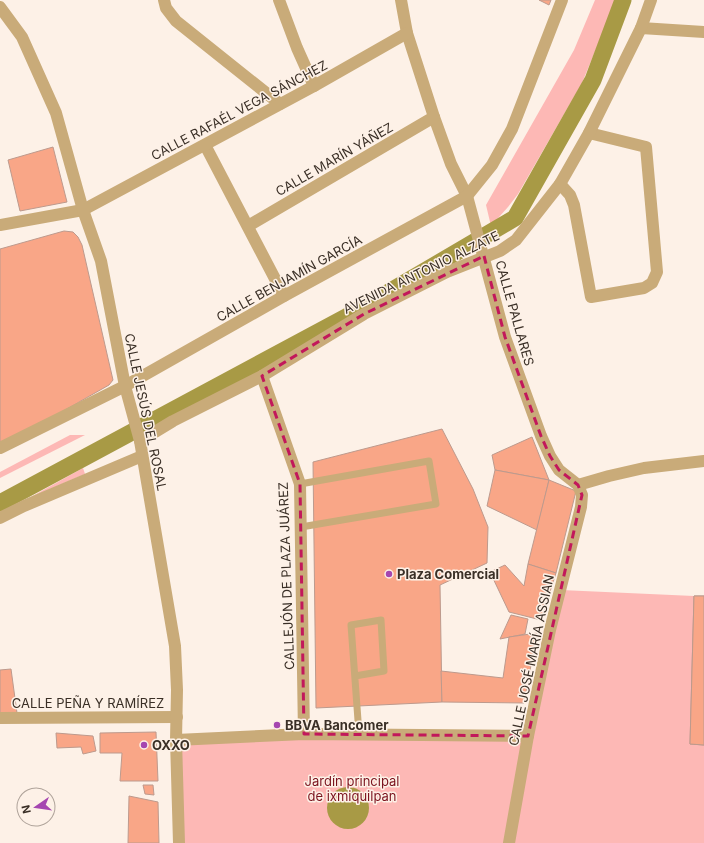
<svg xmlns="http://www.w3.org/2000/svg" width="704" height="843" viewBox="0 0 704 843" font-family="Inter,sans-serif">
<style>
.green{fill:#fdb8b5}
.water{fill:#a89a45}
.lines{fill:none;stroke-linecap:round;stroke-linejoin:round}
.canal{stroke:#a89a45;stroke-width:17}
.building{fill:#f9a687;stroke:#bd9a8d}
.service{stroke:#c9ab79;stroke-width:7}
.minor{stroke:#c9ab79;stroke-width:12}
.tertiary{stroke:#c9ab79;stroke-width:12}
.marked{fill:none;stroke:#c2185b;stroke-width:3;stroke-dasharray:8 5;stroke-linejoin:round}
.poi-dot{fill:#a546b0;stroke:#fdf1e7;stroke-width:1.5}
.labels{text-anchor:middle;stroke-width:3;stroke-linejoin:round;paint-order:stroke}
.street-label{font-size:13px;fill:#3a2f26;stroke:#fdf1e7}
.poi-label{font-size:13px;font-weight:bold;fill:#3a2f26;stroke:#fdf1e7;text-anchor:start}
.park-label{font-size:13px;fill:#7b131e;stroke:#fdf1e7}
</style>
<rect width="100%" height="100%" fill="#fdf1e7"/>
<g class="green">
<polygon points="595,0 616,0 582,83 518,194 508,207 491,226 486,205 574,50"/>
<polygon points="70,435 85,435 0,478 0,472"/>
<polygon points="83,468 85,474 29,498"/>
<polygon points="561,590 694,596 690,744 704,745 704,843 179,843 176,740 528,736"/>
</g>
<circle class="water" cx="348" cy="808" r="21"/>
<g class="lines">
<polyline class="canal" points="0,503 348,316 515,218 593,80 623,0"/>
</g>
<g class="building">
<polygon points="539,0 551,0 549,5"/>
<polygon points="53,147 67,202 20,211 8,160"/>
<polygon points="64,231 73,232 78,237 82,245 113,380 109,385 0,447 0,249"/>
<polygon points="442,429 473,489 488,527 487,563 440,585 442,702 316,708 313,462"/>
<polygon points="532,437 549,480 495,470 492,455"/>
<polygon points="495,470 549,480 537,530 487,506"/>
<polygon points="549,480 576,491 556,573 528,564"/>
<polygon points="528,564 556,573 541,620 509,612 490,572 505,565 524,586"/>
<polygon points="694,596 704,596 704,745 690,744"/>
<polygon points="694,596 704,596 704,745 690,744"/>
<polygon points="511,615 528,619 525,634 500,639"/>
<polygon points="537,633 524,703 442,702 441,671 503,678 509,637"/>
<polygon points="11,669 17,713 0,715 0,670"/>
<polygon points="156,732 158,781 120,781 122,753 100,753 100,733"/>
<polygon points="56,733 93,736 96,751 83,754 81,747 57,748"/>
<polygon points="143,785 153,785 154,795 145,794"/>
<polygon points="129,796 158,802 159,843 128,843"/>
</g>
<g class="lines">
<g class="service">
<polyline points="300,484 429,461 436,504 301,527"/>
<polyline points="355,676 384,671 381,620 351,625 359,734"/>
</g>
<g class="minor">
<polyline points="164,0 166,8 176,21 280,104"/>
<polyline points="279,0 297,48 314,86"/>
<polyline points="401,0 407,33 434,117 451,164 467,196 505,337 541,436 550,456 559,470 578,485 582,495 581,507 550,630 528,736 509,843"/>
<polyline points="641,28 704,32"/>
<polyline points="205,145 284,296"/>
<polyline points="560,184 570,195 574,205 591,297 644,288 652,283 657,272 646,147 589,133"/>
<polyline points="0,225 83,210 314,86 407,33"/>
<polyline points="248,226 434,117"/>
<polyline points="262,376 300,484 304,734"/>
<polyline points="140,441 173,421 262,376 364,314 447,272 500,251 516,240 560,184 589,133 641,28 651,0"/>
<polyline points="0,448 125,386 284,296 467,196 492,165 512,129 562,0"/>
<polyline points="578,485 609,476 644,468 704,461"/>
<polyline points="0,518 24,506 142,456"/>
<polyline points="0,718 177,717"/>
<polyline points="176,740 304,734 528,736"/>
</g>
<polyline class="tertiary" points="0,7 22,37 56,113 83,210 101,261 125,386 140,441 175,646 177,690 176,740 179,843"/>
</g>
<path class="marked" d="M484,256L505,337L541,436L550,456L559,470L578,485L582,495L528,736L304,734L300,484L262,376L364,314Z"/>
<g class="poi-dot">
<circle cx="389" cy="574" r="4"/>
<circle cx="277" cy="725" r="4"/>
<circle cx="144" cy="745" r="4"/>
</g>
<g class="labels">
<g class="street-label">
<text transform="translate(239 110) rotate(-28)" y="5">CALLE RAFAÉL VEGA SÁNCHEZ</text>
<text transform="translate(334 159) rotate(-30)" y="5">CALLE MARÍN YÁÑEZ</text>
<text transform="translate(421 272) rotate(-26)" y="5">AVENIDA ANTONIO ALZATE</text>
<text transform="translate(289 278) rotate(-29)" y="5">CALLE BENJAMÍN GARCÍA</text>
<text transform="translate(515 313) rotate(74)" y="5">CALLE PALLARES</text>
<text transform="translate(146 412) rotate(78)" y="5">CALLE JESÚS DEL ROSAL</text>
<text transform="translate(286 576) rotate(-92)" y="5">CALLEJÓN DE PLAZA JUÁREZ</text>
<text transform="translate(531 660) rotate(-78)" y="5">CALLE JOSÉ MARÍA ASSIAN</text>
<text x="88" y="708">CALLE PEÑA Y RAMÍREZ</text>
</g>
<g class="poi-label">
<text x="397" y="579">Plaza Comercial</text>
<text x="285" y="730">BBVA Bancomer</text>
<text x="152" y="750">OXXO</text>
</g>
<g class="park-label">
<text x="352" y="786">Jardín principal<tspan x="352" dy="15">de ixmiquilpan</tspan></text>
</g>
</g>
<g transform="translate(36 807) rotate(257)"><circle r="19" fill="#fdf1e7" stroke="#afa39a"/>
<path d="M0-3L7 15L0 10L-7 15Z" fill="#a546b0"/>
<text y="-6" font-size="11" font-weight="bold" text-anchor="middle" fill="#3a2f26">N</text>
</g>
</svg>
